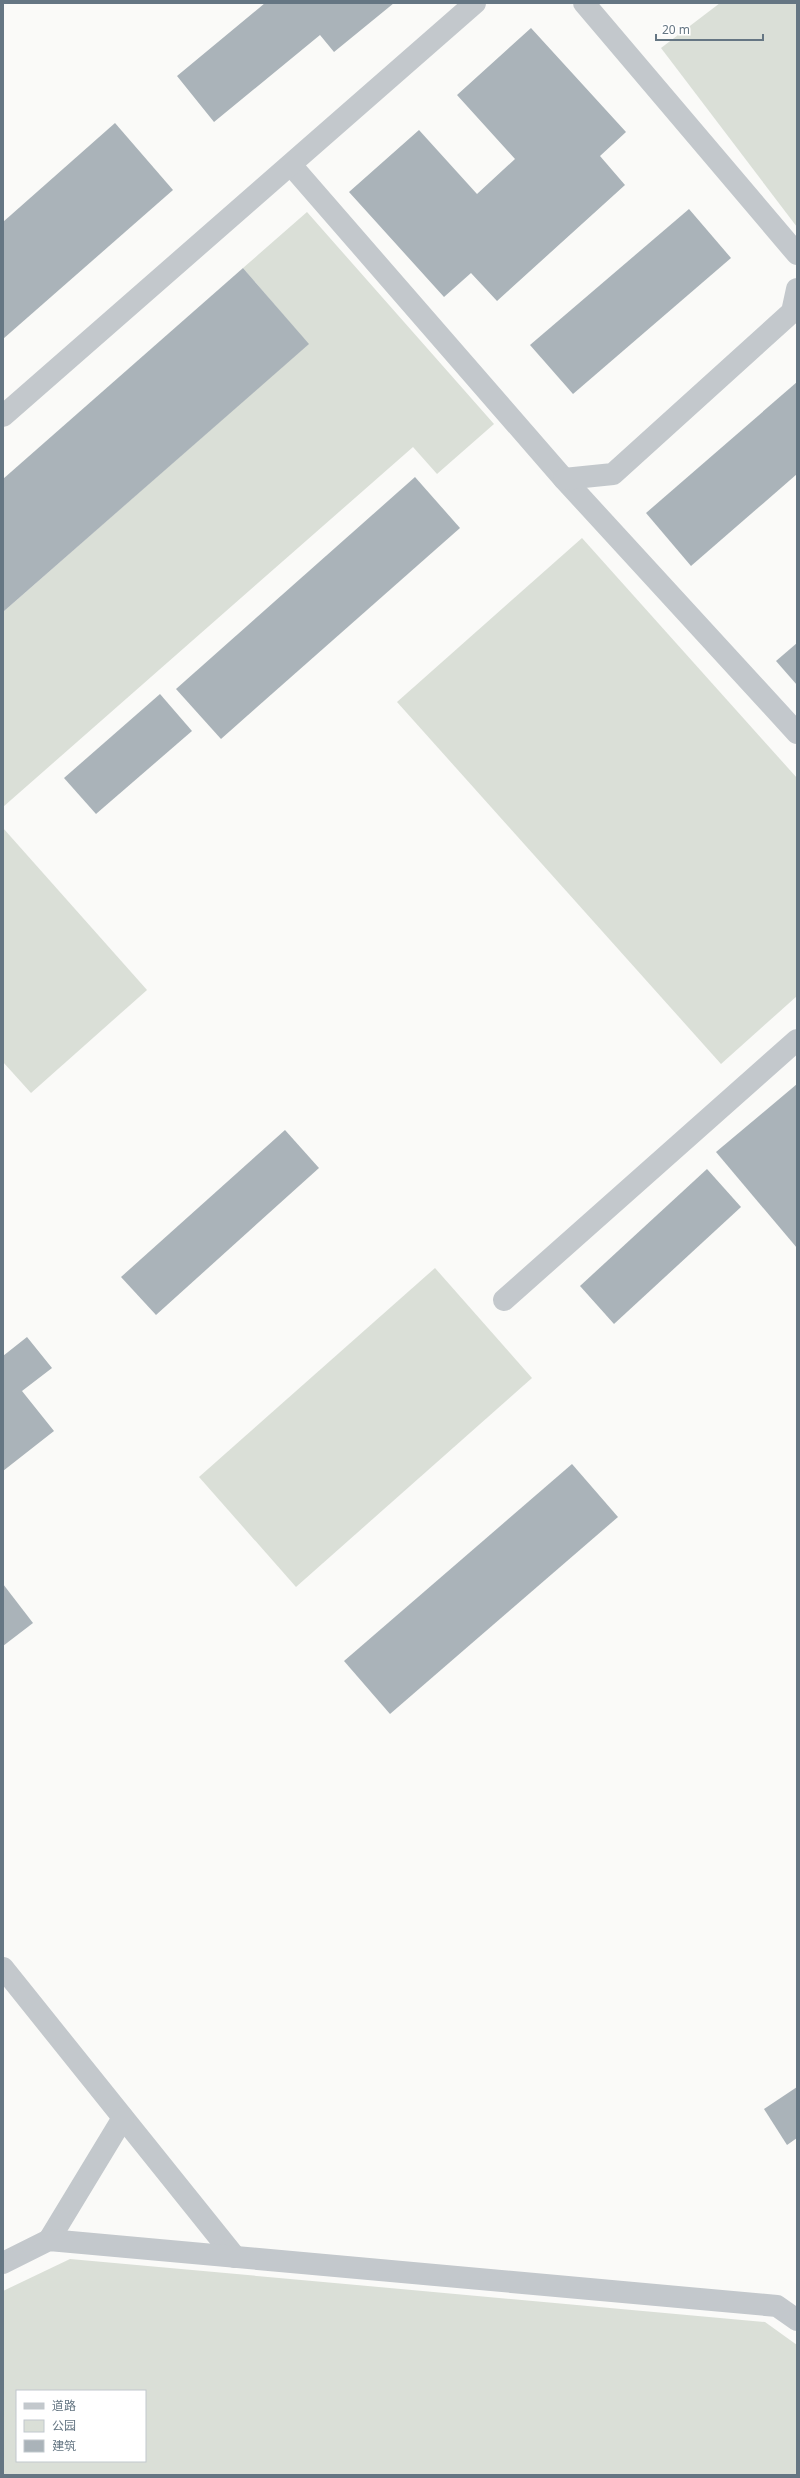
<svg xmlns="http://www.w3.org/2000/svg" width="800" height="2478" viewBox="0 0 800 2478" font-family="'Noto Sans','Noto Sans SC',sans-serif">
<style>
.green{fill:#dadfd7;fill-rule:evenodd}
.building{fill:#aab3b9}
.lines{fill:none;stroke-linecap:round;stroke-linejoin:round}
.minor{stroke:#c3c8cc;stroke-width:22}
</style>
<rect width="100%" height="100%" fill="#fafaf8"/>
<g class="green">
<polygon points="720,3 797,3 797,227 661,48"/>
<polygon points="307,212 494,424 437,474 413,447 3,807 3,612 308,344 243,268"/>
<polygon points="582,538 797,778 797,996 721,1064 397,702"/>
<polygon points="3,828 147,990 31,1093 3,1062"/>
<polygon points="435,1268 532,1378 296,1587 199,1477"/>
<path d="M70,2259L765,2322L797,2345V2475H3V2291ZM17,2391H145V2461H17Z"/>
</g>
<g class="building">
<polygon points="265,3 394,3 334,52 320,35 214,122 177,76"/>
<polygon points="531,28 626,132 600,156 625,185 497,301 471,273 444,297 349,192 419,130 477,194 515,159 457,95"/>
<polygon points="115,123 173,190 3,339 3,222"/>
<polygon points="689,209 731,258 573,394 530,345"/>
<polygon points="243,268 309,344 3,612 3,479"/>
<polygon points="797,382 797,474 691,566 646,513"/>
<polygon points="415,477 460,528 221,739 176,689"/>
<polygon points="797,643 797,685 776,661"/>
<polygon points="160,694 192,731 96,814 64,778"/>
<polygon points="797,1084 797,1248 716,1152"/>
<polygon points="285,1130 319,1168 156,1315 121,1277"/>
<polygon points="707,1169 741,1207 614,1324 580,1286"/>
<polygon points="27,1337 52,1368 22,1391 54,1431 3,1471 3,1356"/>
<polygon points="572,1464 618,1517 390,1714 344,1661"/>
<polygon points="3,1584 33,1623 3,1646"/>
<polygon points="797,2087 797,2138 787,2145 764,2109"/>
</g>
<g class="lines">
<g class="minor">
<polyline points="584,3 797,254"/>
<polyline points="291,165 564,479 797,733"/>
<polyline points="3,416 475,3"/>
<polyline points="564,479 613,474 792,312 797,289"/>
<polyline points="504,1300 797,1040"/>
<polyline points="3,1968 235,2257"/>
<polyline points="49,2240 123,2118"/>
<polyline points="3,2263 49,2240 777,2306 797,2320"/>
</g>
</g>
<rect width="800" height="2478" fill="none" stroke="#657683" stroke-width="8"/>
<rect x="16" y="2390" width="130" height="72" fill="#ffffff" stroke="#c1c8cd"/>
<rect x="24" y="2403" width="20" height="6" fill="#c3c8cc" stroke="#c1c8cd"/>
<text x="52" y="2410" font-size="12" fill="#657683">道路</text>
<rect x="24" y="2420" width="20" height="12" fill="#dadfd7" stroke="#c1c8cd"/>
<text x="52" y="2430" font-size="12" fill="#657683">公园</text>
<rect x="24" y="2440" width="20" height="12" fill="#aab3b9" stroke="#c1c8cd"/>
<text x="52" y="2450" font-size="12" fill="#657683">建筑</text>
<path d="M656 34v6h107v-6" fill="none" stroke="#657683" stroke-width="2"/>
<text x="662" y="34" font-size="12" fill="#657683" stroke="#ffffff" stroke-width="3" paint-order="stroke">20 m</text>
</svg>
